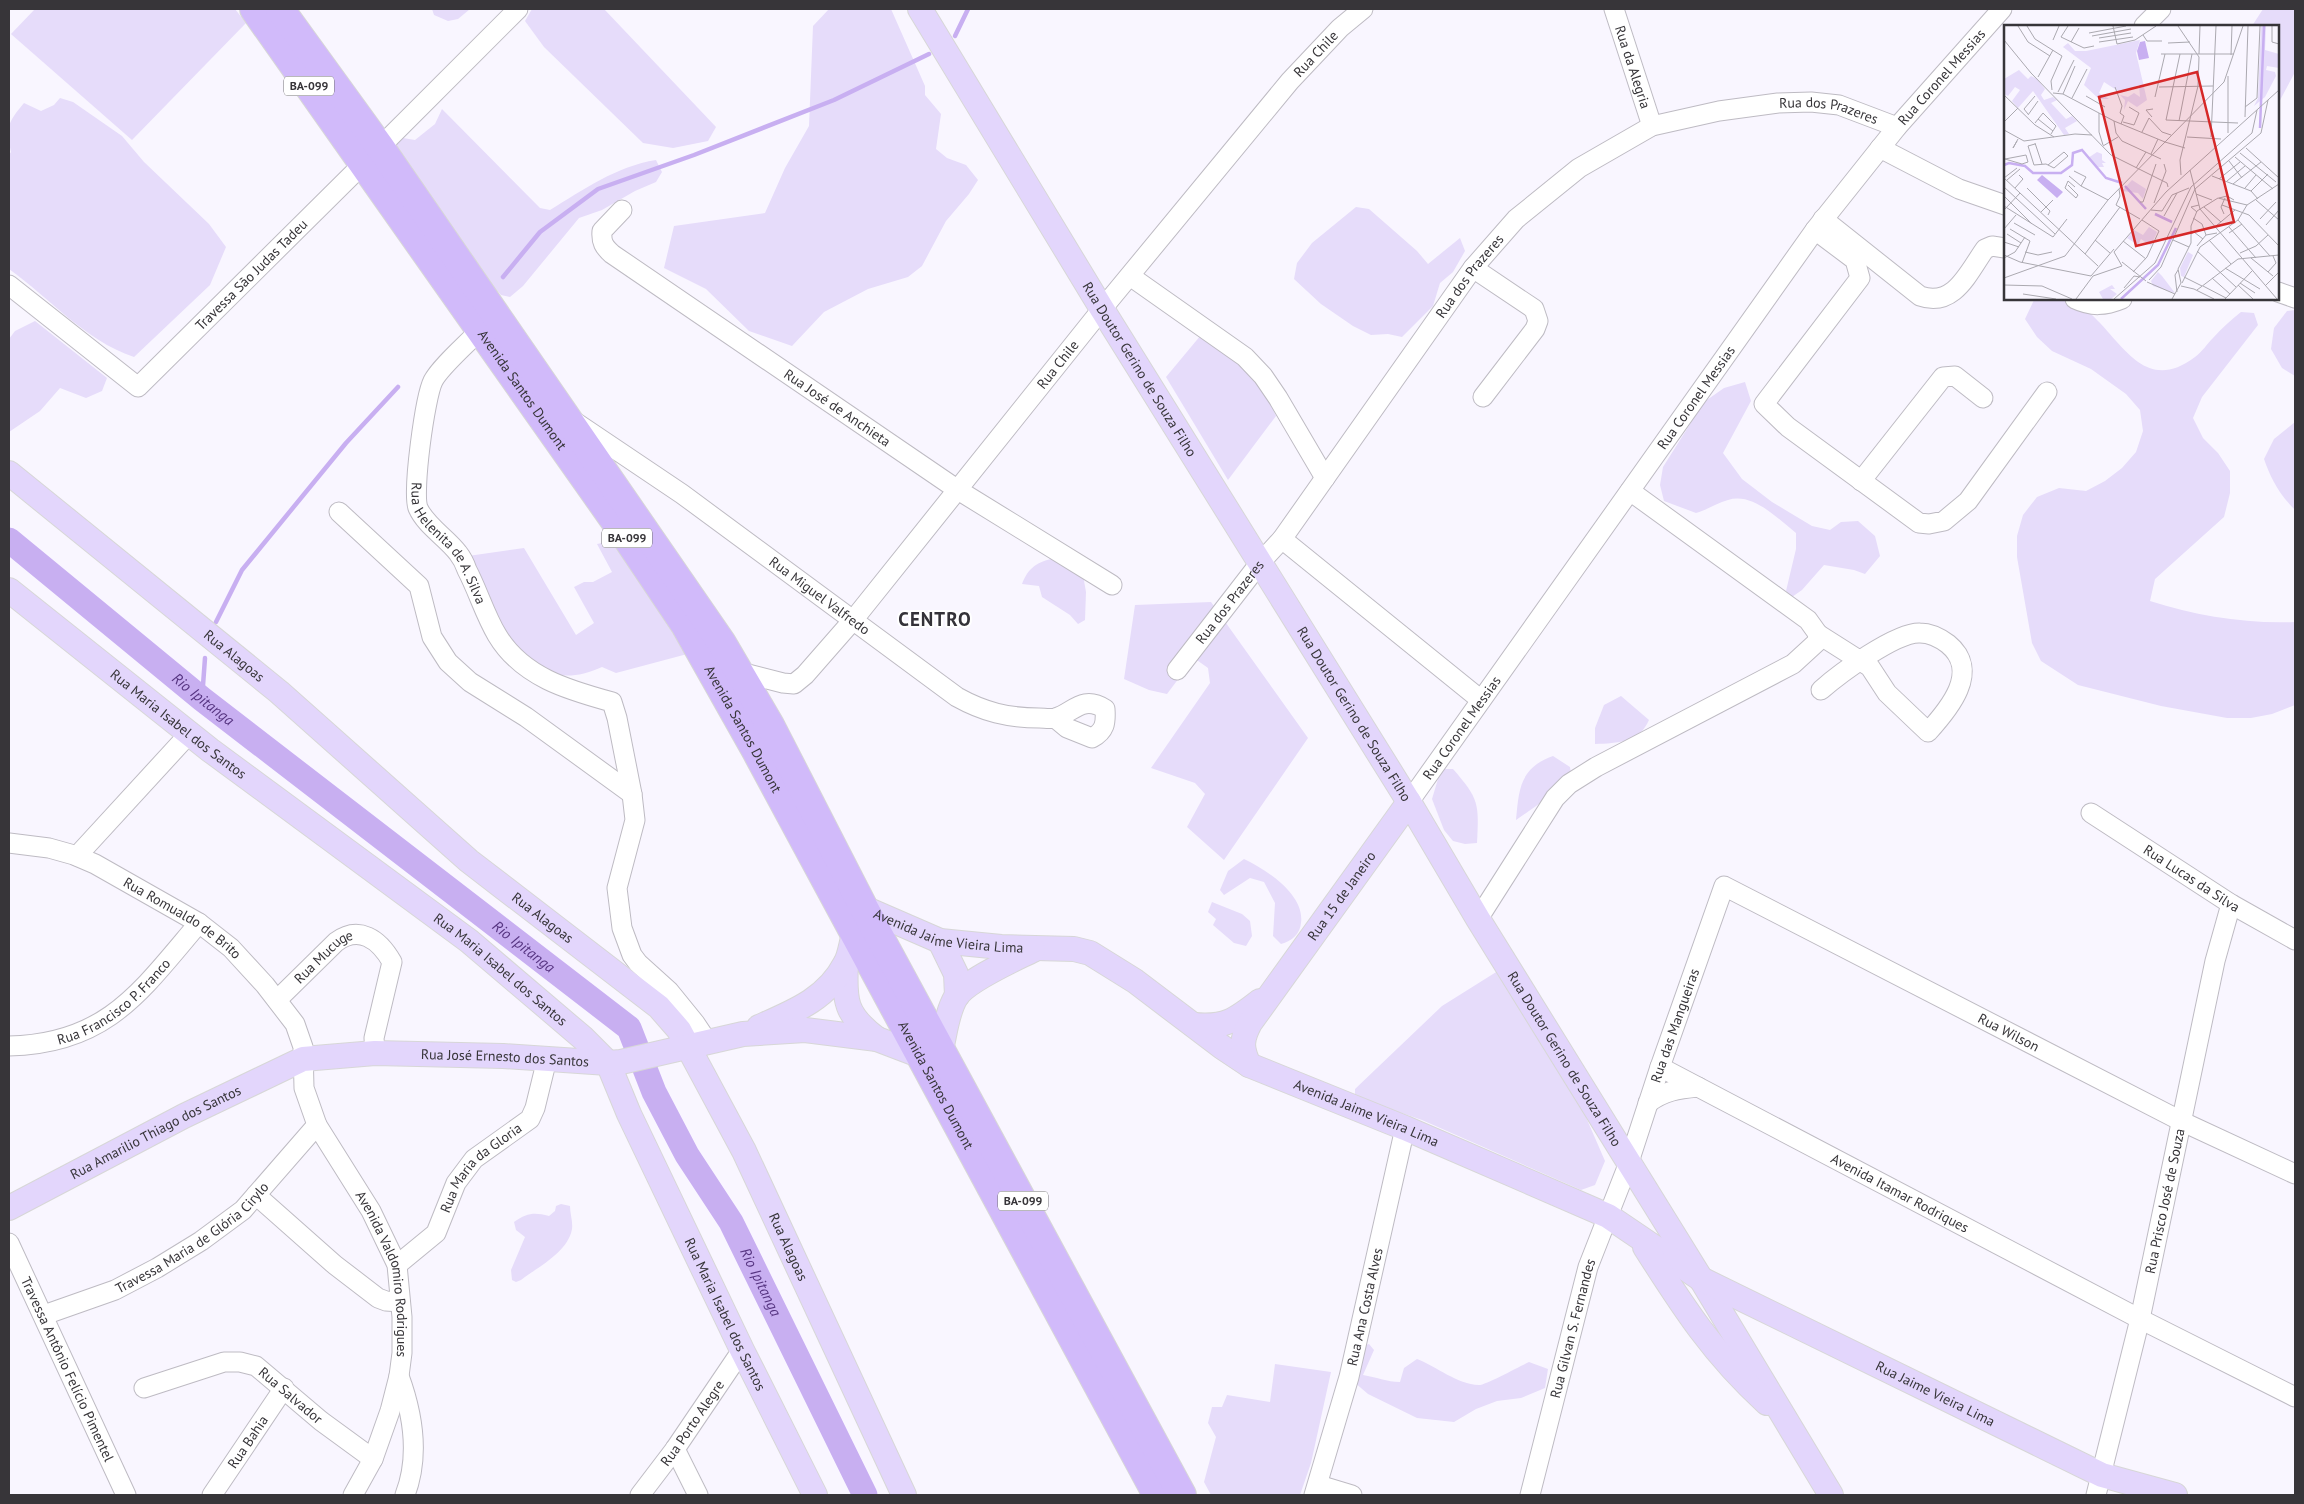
<svg xmlns="http://www.w3.org/2000/svg" width="2304" height="1504" viewBox="0 0 2304 1504" font-family="'PT Sans',sans-serif">
<style>
.green{fill:#e6dcfa}
.lines{fill:none;stroke-linecap:round;stroke-linejoin:round}
.stream{stroke:#c8aff1;stroke-width:4.5}
.river{stroke:#c8aff1;stroke-width:25}
.minor-casing{stroke:#bebbc3;stroke-width:21}
.major-casing{stroke:#d7d7d7;stroke-width:26}
.highway-casing{stroke:#d7d7d7;stroke-width:30}
.minor{stroke:#fff;stroke-width:19}
.major{stroke:#e3d6fc;stroke-width:24}
.highway{stroke:#d1bafa;stroke-width:28}
.labels{text-anchor:middle;stroke-width:4;stroke-linejoin:round;paint-order:stroke}
.shield{fill:#fff;stroke:#737274;stroke-width:1}
.shield-label{font-size:12px;font-weight:bold;fill:#373539}
.street-label{font-size:14px;fill:#373539;stroke:#fff}
.water-label{font-size:15px;font-style:italic;fill:#573582;stroke:#fff}
.district-label{font-size:19px;font-weight:bold;letter-spacing:1px;fill:#343238;stroke:#fff}
.inset-river{fill:none;stroke:#c8aff1;stroke-width:2.5}
.inset-road{fill:none;stroke:#aba9b0;stroke-width:1}
.view{fill:#d62828;fill-opacity:0.15;stroke:#d62828;stroke-width:2.5}
.inset-edge{fill:none;stroke:#373539;stroke-width:2.5}
</style>
<rect width="100%" height="100%" fill="#f9f6ff"/>
<g class="green">
<polygon points="35,9 235,9 246,23 132,140 11,34"/>
<polygon points="432,9 470,9 458,19 448,21 434,15"/>
<polygon points="532,9 604,9 716,127 708,141 673,148 643,143 544,47 525,21"/>
<polygon points="829,9 891,9 925,86 925,95 941,114 936,149 947,158 966,165 978,180 969,194 946,221 922,266 908,277 868,289 824,312 792,346 749,331 706,289 664,268 674,226 765,213 785,168 809,126 813,26"/>
<polygon points="2263,9 2295,9 2295,72 2278,104 2278,26 2252,26"/>
<path d="M60,98L73,102L122,136L144,162L209,224L226,247L210,285L134,357C84,340 51,299 9,269V155L11,152C5,128 8,122 24,103L41,111L54,105Z"/>
<path d="M442,109L540,208L550,210C583,190 617,166 656,160L662,172L656,182L635,191L602,210L579,218L523,286L510,297L501,295L489,282L392,146L397,137L415,140L435,124Z"/>
<polygon points="1356,207 1369,209 1417,251 1428,264 1460,238 1465,251 1453,272 1440,283 1433,306 1402,337 1388,334 1371,335 1353,326 1321,304 1294,279 1297,263 1312,243"/>
<path d="M2041,299C2053,299 2064,298 2075,303C2116,323 2137,401 2195,357C2202,352 2207,344 2213,338C2222,328 2231,320 2241,312L2254,313L2258,325L2202,397L2193,418L2203,438L2218,453L2230,471V493L2224,517L2155,579L2150,601C2197,616 2246,624 2295,622V705L2272,714L2251,718H2227L2161,706L2078,685L2041,661L2032,643L2017,557V536L2023,515L2037,497L2059,488L2086,491L2105,481L2122,468L2136,452L2143,431L2140,410L2126,394L2091,369L2052,351L2037,337L2025,319L2034,300Z"/>
<polygon points="2295,310 2295,376 2282,368 2271,349 2274,328 2287,311"/>
<polygon points="35,321 107,378 102,391 86,398 60,388 40,411 9,432 9,339 15,331"/>
<polygon points="1201,335 1232,353 1266,394 1276,416 1228,480 1166,377"/>
<path d="M1745,382L1751,401L1723,453L1742,479L1772,502L1812,526L1830,530L1841,522L1858,521L1875,536L1880,556L1865,574L1854,570L1824,565L1802,590L1792,597L1786,591L1796,549V533C1778,519 1753,492 1728,500C1717,503 1707,510 1696,513L1664,501L1660,485L1663,467L1704,402L1724,388Z"/>
<path d="M2295,422V510C2279,494 2271,479 2264,459L2274,439Z"/>
<path d="M617,540L691,653L616,673L602,667C523,704 492,613 468,556L524,548L576,635L594,623L574,587L584,582H593L612,572L597,544Z"/>
<path d="M1051,559L1083,575L1086,592L1085,620L1078,624L1070,615L1042,597L1039,586L1022,584C1028,569 1035,563 1051,559Z"/>
<polygon points="1211,602 1308,738 1224,860 1187,827 1205,794 1195,783 1151,768 1210,683 1208,668 1194,658 1167,694 1149,690 1124,679 1135,605"/>
<path d="M1621,696L1649,720C1639,743 1618,743 1595,744V728L1604,705Z"/>
<path d="M1553,756L1570,767L1571,774L1546,799L1516,820C1519,788 1520,768 1553,756Z"/>
<path d="M1441,769H1453C1479,799 1479,803 1477,843L1465,844L1453,841L1444,830L1432,799Z"/>
<path d="M1244,859C1267,870 1305,895 1301,923C1300,934 1292,941 1281,944L1273,936L1275,903L1264,882L1250,878L1224,895L1220,890L1228,871Z"/>
<polygon points="1212,902 1242,914 1250,921 1252,936 1246,946 1234,943 1213,925 1216,919 1208,912"/>
<polygon points="1501,969 1572,1085 1605,1161 1595,1185 1581,1190 1422,1120 1355,1097 1355,1089 1442,1006"/>
<path d="M561,1204L570,1206C570,1214 573,1221 572,1229C568,1252 538,1267 521,1280L516,1282L512,1280L511,1270L525,1237L516,1230L514,1222C527,1213 534,1212 549,1216L555,1211L556,1206Z"/>
<path d="M1369,1344L1374,1350L1363,1375C1376,1377 1387,1382 1400,1382L1404,1368L1417,1359C1437,1367 1457,1384 1479,1385C1486,1385 1520,1366 1529,1362L1548,1369L1545,1388L1521,1398L1497,1401L1476,1409L1454,1422L1417,1418L1368,1394L1354,1382L1363,1346Z"/>
<polygon points="1275,1364 1331,1372 1311,1463 1300,1495 1211,1495 1204,1482 1216,1437 1208,1423 1212,1407 1222,1407 1227,1395 1270,1402"/>
</g>
<g class="lines">
<g class="stream">
<polyline points="955,36 968,9"/>
<polyline points="503,277 540,232 598,189 694,155 834,100 929,54"/>
<polyline points="216,622 242,570 346,443 398,387"/>
<polyline points="202,699 205,658"/>
</g>
<path class="river" id="s1" d="M9,540L202,699L629,1028L654,1092L687,1155L731,1222L865,1495"/>
<defs>
<g id="minor">
<path id="s2" d="M1614,9L1652,126"/>
<polyline points="2144,26 2161,9"/>
<polyline points="380,147 518,9"/>
<polyline points="1880,148 1959,189 2005,205"/>
<path id="s3" d="M622,210L602,231C601,242 604,247 612,254L958,490L1112,585"/>
<path d="M1823,219L1920,296C1954,308 1968,273 1985,249L1992,246L2005,248"/>
<polyline points="1815,230 1855,260 1860,278 1764,404 1788,427 1919,523 1929,524 1944,521 1968,501 2047,392"/>
<polyline points="1473,268 1534,309 1538,321 1535,329 1483,397"/>
<polyline points="1130,276 1245,357 1263,376 1278,398 1325,478"/>
<path id="s4" d="M9,285L138,387L364,163"/>
<polyline points="2278,292 2295,298"/>
<path d="M2075,299C2092,307 2105,306 2122,299"/>
<path id="s5" d="M479,331C468,343 440,367 433,381C425,397 412,492 418,508C426,526 447,538 458,553C462,558 465,564 467,570C478,591 485,615 497,635C522,677 568,690 612,702L617,718L632,794L635,820L617,888L622,928L632,955L638,963L669,991L695,1023L707,1041"/>
<path id="s6" d="M575,422L682,494L957,697C984,712 1008,718 1039,718C1044,718 1050,719 1055,718C1072,714 1082,694 1105,709C1106,723 1105,731 1092,738L1067,728L1055,718"/>
<polyline points="1861,481 1943,377 1955,376 1983,398"/>
<polyline points="339,512 419,586 432,637 448,662 470,682 526,717 632,794"/>
<polyline points="1282,539 1481,700"/>
<path d="M1818,634L1870,667L1887,693L1928,732C1949,709 1981,671 1948,644C1940,638 1930,633 1920,633C1896,632 1839,674 1821,690"/>
<path id="s7" d="M1177,670L1259,564L1282,539L1473,268L1516,219L1579,168L1652,126L1719,111L1778,103L1811,102L1839,105L1897,127"/>
<path id="s8" d="M740,672L783,683L794,684L805,675L854,619L1102,309L1290,81L1340,28L1363,9"/>
<path id="s9" d="M1409,802L1815,230L1897,127L2002,9"/>
<path id="s10" d="M2091,813L2231,904L2295,940"/>
<path id="s11" d="M9,843L49,848L74,855L95,864L199,923L231,948L265,985L295,1024L303,1047L304,1088L317,1125L371,1211L397,1265L402,1317V1353L399,1376L390,1411L373,1459L353,1495"/>
<polyline points="77,856 189,734"/>
<polyline points="1478,919 1555,798 1569,784 1596,767 1793,664 1817,642 1818,634 1808,620 1630,491"/>
<path id="s12" d="M277,1000L336,942C359,925 379,939 392,962L374,1038L375,1053"/>
<path id="s13" d="M9,1046C107,1044 141,991 199,923"/>
<path id="s14" d="M1660,1067L2140,1319L2295,1397"/>
<path d="M1648,1103C1664,1091 1678,1089 1698,1087"/>
<polyline points="256,1195 335,1265 378,1298 386,1301 400,1302"/>
<path id="s15" d="M9,1243L126,1495"/>
<path id="s16" d="M397,1265L436,1233L456,1183L474,1159L530,1119L535,1108L547,1059"/>
<path id="s17" d="M44,1315L115,1290L157,1268L201,1241L243,1210L317,1125"/>
<path d="M399,1376C413,1414 420,1456 405,1495"/>
<path id="s18" d="M144,1388L224,1362H240L256,1366L321,1421L373,1459"/>
<polyline points="675,1449 698,1495"/>
<polyline points="1319,1485 1352,1495"/>
<path id="s19" d="M212,1495L284,1388"/>
<path id="s20" d="M640,1495L675,1449L742,1350"/>
<path id="s21" d="M1314,1495L1349,1377L1405,1128"/>
<path id="s22" d="M1530,1495L1588,1267L1628,1165L1660,1067L1724,886L2183,1122L2295,1174"/>
<path id="s23" d="M2096,1495L2140,1319L2215,961L2231,904"/>
</g>
<g id="major">
<path id="s24" d="M920,9L1102,309L1409,802L1478,919L1701,1279L1831,1495"/>
<path id="s25" d="M9,473L279,692L469,861L659,1007L679,1030L744,1151L904,1495"/>
<path id="s26" d="M9,590L210,750L469,941L583,1038L608,1063L629,1114L742,1350L815,1495"/>
<path id="s27" d="M864,908L940,941L1001,947L1074,949L1090,953L1135,981L1222,1047L1249,1065L1405,1128L1608,1216L1701,1279L2102,1475L2175,1495"/>
<polyline points="940,941 956,974 957,996"/>
<path d="M846,963C844,1001 845,1015 877,1039"/>
<path d="M1194,1025C1225,1028 1236,1020 1260,1001"/>
<path d="M759,1027C793,1012 827,999 845,964C850,956 851,944 854,934"/>
<path d="M941,1050C945,1033 947,1012 956,997C967,980 1015,959 1033,950"/>
<path id="s28" d="M1249,1065C1241,1048 1241,1040 1250,1023L1409,802"/>
<path id="s29" d="M9,1208L184,1116L303,1059L375,1053L503,1056L608,1063L621,1062L743,1034L805,1030L877,1039L919,1055"/>
<path d="M1645,1247C1683,1307 1714,1355 1767,1403"/>
</g>
<g id="highway">
<path id="s30" d="M254,9L624,534L685,625L756,751L1157,1495"/>
<polyline points="280,9 380,147 722,643 770,725 864,908 1182,1495"/>
</g>
</defs>
<use href="#minor" class="minor-casing"/>
<use href="#major" class="major-casing"/>
<use href="#highway" class="highway-casing"/>
<use href="#minor" class="minor"/>
<use href="#major" class="major"/>
<use href="#highway" class="highway"/>
</g>
<g class="labels">
<g class="shield">
<rect x="284" y="76.5" width="50" height="19" rx="4"/>
<rect x="602" y="528.5" width="50" height="19" rx="4"/>
<rect x="998" y="1191.5" width="50" height="19" rx="4"/>
</g>
<g class="shield-label">
<text x="309" y="90">BA-099</text>
<text x="627" y="542">BA-099</text>
<text x="1023" y="1205">BA-099</text>
</g>
<g class="street-label">
<text dy="5" stroke="none"><textPath href="#s8" startOffset="874">Rua Chile</textPath></text>
<text dy="5" stroke="none"><textPath href="#s2" startOffset="61">Rua da Alegria</textPath></text>
<text dy="5" stroke="none"><textPath href="#s9" startOffset="900">Rua Coronel Messias</textPath></text>
<text dy="5" stroke="none"><textPath href="#s7" startOffset="910">Rua dos Prazeres</textPath></text>
<text dy="5" stroke="none"><textPath href="#s4" startOffset="324">Travessa São Judas Tadeu</textPath></text>
<text dy="5" stroke="none"><textPath href="#s7" startOffset="491">Rua dos Prazeres</textPath></text>
<text dy="5" stroke="none"><textPath href="#s8" startOffset="470">Rua Chile</textPath></text>
<text dy="5" stroke="none"><textPath href="#s24" startOffset="422">Rua Doutor Gerino de Souza Filho</textPath></text>
<text dy="5" stroke="none"><textPath href="#s30" startOffset="466">Avenida Santos Dumont</textPath></text>
<text dy="5" stroke="none"><textPath href="#s9" startOffset="496">Rua Coronel Messias</textPath></text>
<text dy="5" stroke="none"><textPath href="#s3" startOffset="328">Rua José de Anchieta</textPath></text>
<text dy="5" stroke="none"><textPath href="#s5" startOffset="242">Rua Helenita de A. Silva</textPath></text>
<text dy="5" stroke="none"><textPath href="#s6" startOffset="300">Rua Miguel Valfredo</textPath></text>
<text dy="5" stroke="none"><textPath href="#s7" startOffset="86">Rua dos Prazeres</textPath></text>
<text dy="5" stroke="none"><textPath href="#s25" startOffset="290">Rua Alagoas</textPath></text>
<text dy="5" stroke="none"><textPath href="#s24" startOffset="828">Rua Doutor Gerino de Souza Filho</textPath></text>
<text dy="5" stroke="none"><textPath href="#s26" startOffset="216">Rua Maria Isabel dos Santos</textPath></text>
<text dy="5" stroke="none"><textPath href="#s9" startOffset="91">Rua Coronel Messias</textPath></text>
<text dy="5" stroke="none"><textPath href="#s30" startOffset="871">Avenida Santos Dumont</textPath></text>
<text dy="5" stroke="none"><textPath href="#s10" startOffset="120">Rua Lucas da Silva</textPath></text>
<text dy="5" stroke="none"><textPath href="#s28" startOffset="201">Rua 15 de Janeiro</textPath></text>
<text dy="5" stroke="none"><textPath href="#s25" startOffset="695">Rua Alagoas</textPath></text>
<text dy="5" stroke="none"><textPath href="#s11" startOffset="192">Rua Romualdo de Brito</textPath></text>
<text dy="5" stroke="none"><textPath href="#s27" startOffset="89">Avenida Jaime Vieira Lima</textPath></text>
<text dy="5" stroke="none"><textPath href="#s12" startOffset="64">Rua Mucuge</textPath></text>
<text dy="5" stroke="none"><textPath href="#s26" startOffset="621">Rua Maria Isabel dos Santos</textPath></text>
<text dy="5" stroke="none"><textPath href="#s13" startOffset="118">Rua Francisco P. Franco</textPath></text>
<text dy="5" stroke="none"><textPath href="#s22" startOffset="492">Rua das Mangueiras</textPath></text>
<text dy="5" stroke="none"><textPath href="#s22" startOffset="960">Rua Wilson</textPath></text>
<text dy="5" stroke="none"><textPath href="#s29" startOffset="532">Rua José Ernesto dos Santos</textPath></text>
<text dy="5" stroke="none"><textPath href="#s24" startOffset="1232">Rua Doutor Gerino de Souza Filho</textPath></text>
<text dy="5" stroke="none"><textPath href="#s30" startOffset="1276">Avenida Santos Dumont</textPath></text>
<text dy="5" stroke="none"><textPath href="#s27" startOffset="555">Avenida Jaime Vieira Lima</textPath></text>
<text dy="5" stroke="none"><textPath href="#s29" startOffset="165">Rua Amarilio Thiago dos Santos</textPath></text>
<text dy="5" stroke="none"><textPath href="#s16" startOffset="132">Rua Maria da Gloria</textPath></text>
<text dy="5" stroke="none"><textPath href="#s14" startOffset="271">Avenida Itamar Rodriques</textPath></text>
<text dy="5" stroke="none"><textPath href="#s23" startOffset="302">Rua Prisco José de Souza</textPath></text>
<text dy="5" stroke="none"><textPath href="#s17" startOffset="169">Travessa Maria de Glória Cirylo</textPath></text>
<text dy="5" stroke="none"><textPath href="#s25" startOffset="1115">Rua Alagoas</textPath></text>
<text dy="5" stroke="none"><textPath href="#s11" startOffset="620">Avenida Valdomiro Rodrigues</textPath></text>
<text dy="5" stroke="none"><textPath href="#s21" startOffset="195">Rua Ana Costa Alves</textPath></text>
<text dy="5" stroke="none"><textPath href="#s26" startOffset="1041">Rua Maria Isabel dos Santos</textPath></text>
<text dy="5" stroke="none"><textPath href="#s22" startOffset="172">Rua Gilvan S. Fernandes</textPath></text>
<text dy="5" stroke="none"><textPath href="#s15" startOffset="139">Travessa Antônio Felício Pimentel</textPath></text>
<text dy="5" stroke="none"><textPath href="#s27" startOffset="1191">Rua Jaime Vieira Lima</textPath></text>
<text dy="5" stroke="none"><textPath href="#s18" startOffset="162">Rua Salvador</textPath></text>
<text dy="5" stroke="none"><textPath href="#s20" startOffset="89">Rua Porto Alegre</textPath></text>
<text dy="5" stroke="none"><textPath href="#s19" startOffset="64">Rua Bahia</textPath></text>
</g>
<g class="water-label">
<text dy="5" stroke="none"><textPath href="#s1" startOffset="251">Rio Ipitanga</textPath></text>
<text dy="5" stroke="none"><textPath href="#s1" startOffset="656">Rio Ipitanga</textPath></text>
<text dy="5" stroke="none"><textPath href="#s1" startOffset="1076">Rio Ipitanga</textPath></text>
</g>
<g class="district-label">
<text x="935" y="626">CENTRO</text>
</g>
</g>
<g transform="translate(2004 25)">
<rect width="275" height="275" fill="#f9f6ff"/>
<path d="M257,1H262L261,25L275,29V43L263,41L262,45L271,47L272,51L261,72L250,81L254,73ZM136,15L132,28L143,75L133,82L124,76L120,85L121,75L116,70L124,72L130,68L136,72L135,60L117,68L100,57L95,68L105,74H95L80,60L87,43L59,22L64,18L71,26H82ZM15,45L24,54L27,51L33,54L41,64L37,70L40,75L49,72L53,75L47,78L62,94L68,91L73,96L61,103L65,109L60,110L29,66L14,83L8,76L16,65L11,62L4,71L0,69V54ZM93,127L98,129V135L102,138H98L100,142H93L84,133ZM128,155L142,164L139,174L134,168L118,166ZM145,202L153,207L147,221L137,214L134,220L123,213L130,205L139,210ZM184,227L189,230L180,252L177,251L176,243ZM154,247L158,251L171,268L149,261L147,256ZM108,260L111,264H106L113,269L107,274H99L95,267Z" fill="#e6dcfa"/>
<path d="M141,16L145,33L135,35L133,26L136,17ZM38,150L59,167L53,173L33,155Z" fill="#c8aff1"/>
<path class="inset-river" d="M256,103L260,1M0,140L5,138L21,141L29,148H57L68,140L69,128L78,125L102,153L118,158M121,161L142,184M151,189L168,197M117,274L154,240L172,203"/>
<path class="inset-road" d="M14,1L24,17L46,31M23,1L31,14L58,31L47,56L48,65M64,1L57,12L80,23L90,21M109,1L113,19L131,15L152,1M174,1L195,32L194,61L176,135L177,150M268,1V17L275,19M85,8L122,1M139,10L143,16H158M88,11L127,4M95,13L127,8M0,15L27,48L107,130L163,158L164,162M49,15L55,1M67,17L75,3M95,17L129,12M164,18L186,17M157,29H230M176,29L162,95L234,98M195,29L196,1M227,30L228,1M224,51V108M34,52L49,25M111,62L118,81L116,88L120,91L117,99M155,62L209,61M54,67L70,35M49,68L59,69L110,96L161,117M59,69L71,41M0,70L31,100L50,112M82,71L101,82M151,72L161,29M68,73L83,44M241,82L253,73L256,1M95,88V107L99,120M24,89L20,84L31,71M24,90L34,76M148,92L142,85L149,84M241,92L244,1M34,94L49,106M110,96L112,108L118,116L157,134M175,96L188,29M0,97L14,83M119,97L130,100L135,88L125,82M31,98L39,88L52,101L47,109M0,105L20,116L71,109L88,110M138,107L145,93L158,107L167,110M183,112L217,114M207,112L212,1M13,116L9,123L14,114M161,117L181,123M31,118L38,139M31,119L24,121L30,140L42,139L50,143L64,131L60,127L44,140M99,121L114,112M242,123L275,153M236,128L272,157M147,129L154,114M22,130L24,137L18,139L1,134ZM231,132L269,164M225,136L238,153M132,143L142,127M186,145L196,184L273,274M70,146L82,152L77,161L104,175M65,151L77,161M208,151L247,166L254,174M0,153L94,241M0,153L13,143M215,154L236,137M3,155L16,144M223,156L241,141M229,159L257,137M64,160L74,170L72,173L61,163L64,156L71,162M0,162L51,209M11,163L19,154L15,150M23,163L46,186L44,190M241,163L252,150M115,164L116,171L112,180L136,194M247,166L264,149M192,169L208,175M0,171L28,199M215,173L223,171L230,175M252,175L275,195M136,177H139L152,139M150,178L162,146L160,139M218,180L245,190L275,221M243,180L275,159M0,181L49,212L63,194M200,182L217,197M1,184L16,168M147,185L158,186L168,170L185,163M37,187L49,175M193,187L187,182L195,180M220,189L217,182L221,173M160,191L173,168M189,193L198,199L202,210M256,194L272,177M234,195L266,231M10,198L31,210M262,200L275,185M212,201L231,185M225,202L252,233M0,204L12,190M6,204L26,216L18,238M225,208L238,199M3,209L17,218M187,209L190,207L199,214M91,215L106,228M169,215L185,222M205,215L227,239M119,216L142,234M0,217L15,222M193,221L202,210L213,208M193,226L232,262M21,227L34,230L48,227M236,228L252,221L264,210M81,229L116,182M0,230L16,237L87,251M0,233L11,227L21,212M247,233L269,251M118,237L142,256M221,243L256,264M129,247L143,232L155,206L138,195M264,247L272,238L269,231M87,251L110,224M180,252L198,261M0,253L61,231L104,175L220,57L239,1M208,253L226,269M145,255L157,242L191,164L257,108L264,75M143,257L171,269M178,258L196,222L234,195L243,180M236,258L251,268M0,260L38,261L68,274M234,260L249,274M177,261L190,264L210,274M199,261L222,273M261,261L275,247M120,263L130,251L136,252M193,265L234,234L275,230M173,267L171,250L174,245M19,269L52,274M72,274L89,251L118,241L110,227L162,167L275,65M110,274L151,238L187,162L248,108L253,85M168,274L177,258L174,244L187,218V201L193,186L214,173L243,180M221,274L248,246"/>
<path class="view" d="M193,47L230,197L132,221L95,72Z"/>
<rect width="275" height="275" class="inset-edge"/>
</g>
<rect width="2304" height="1504" fill="none" stroke="#373539" stroke-width="20"/>
</svg>
